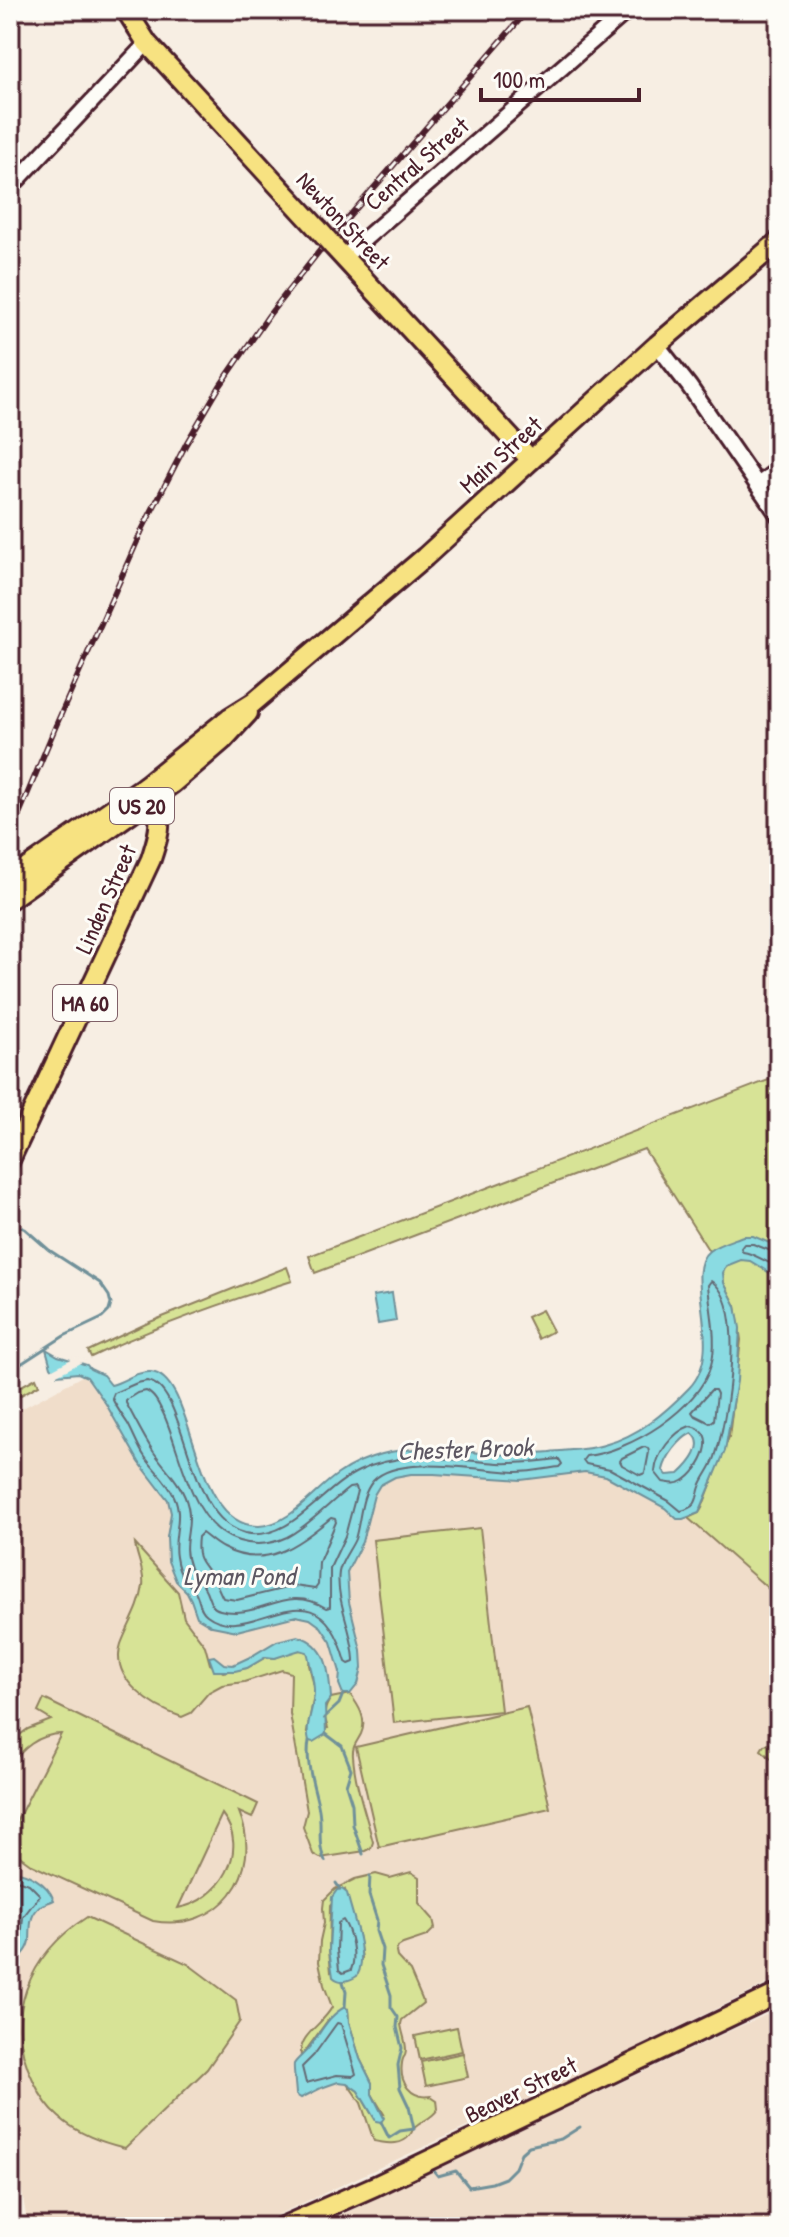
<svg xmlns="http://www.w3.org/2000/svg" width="789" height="2237" viewBox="0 0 789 2237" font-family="'Patrick Hand',sans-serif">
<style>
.built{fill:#f0ddca}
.green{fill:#d7e396;stroke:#908160;stroke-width:2;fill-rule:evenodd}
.water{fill:#8adbe2;stroke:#709099;stroke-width:2;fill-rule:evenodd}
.pier{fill:#f7eee3}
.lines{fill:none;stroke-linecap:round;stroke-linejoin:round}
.shore{stroke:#646a74;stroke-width:2}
.stream{stroke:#709099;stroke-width:3}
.minor-casing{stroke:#4a1f2b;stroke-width:20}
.major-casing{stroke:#4a1f2b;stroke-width:24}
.minor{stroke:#fdfcf7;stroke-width:14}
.major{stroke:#f7e281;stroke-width:18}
.rail-casing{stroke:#4a1f2b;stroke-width:6}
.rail{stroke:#fdfcf7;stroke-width:3;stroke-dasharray:9;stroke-linecap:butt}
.major-bridge-casing{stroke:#4a1f2b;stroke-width:24;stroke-linecap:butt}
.major-bridge{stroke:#f7e281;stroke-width:18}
.labels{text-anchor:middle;stroke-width:6;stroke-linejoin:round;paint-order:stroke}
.shield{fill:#fdfcf7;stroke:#806168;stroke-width:2}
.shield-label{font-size:22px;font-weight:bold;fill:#4a1f2b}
.street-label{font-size:24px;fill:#4a1f2b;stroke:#fdfcf7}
.water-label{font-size:26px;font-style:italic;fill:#5d5762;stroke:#fdfcf7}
</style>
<rect width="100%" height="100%" fill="#f7eee3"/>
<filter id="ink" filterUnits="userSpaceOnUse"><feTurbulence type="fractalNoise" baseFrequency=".0125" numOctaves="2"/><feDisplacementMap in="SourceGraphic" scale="16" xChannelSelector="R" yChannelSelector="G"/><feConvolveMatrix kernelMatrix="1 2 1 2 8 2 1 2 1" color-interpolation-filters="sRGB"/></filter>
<g filter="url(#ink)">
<g class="built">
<polygon points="84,1375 106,1404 139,1462 168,1500 171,1513 167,1551 180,1587 187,1592 193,1609 282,1619 296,1616 310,1619 321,1627 331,1642 340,1672 339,1684 356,1631 349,1602 347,1572 362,1542 374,1495 380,1485 395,1477 411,1474 434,1474 521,1480 585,1472 606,1476 665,1508 672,1515 683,1519 688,1518 779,1598 779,1978 607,2062 251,2227 28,2227 10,2121 10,1415"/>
<polygon points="779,2009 779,2227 316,2227 734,2029"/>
</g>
<g class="green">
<polygon points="779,1076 779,1598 688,1518 699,1513 702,1508 729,1437 741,1340 736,1306 724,1283 723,1273 644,1149 315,1273 309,1256"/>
<path d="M287,1267L292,1281C224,1302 156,1326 91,1357L88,1351L150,1322Z"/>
<polygon points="542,1310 553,1331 538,1339 527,1317"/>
<polygon points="36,1378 39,1385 10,1401 10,1392"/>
<polygon points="480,1528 501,1711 394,1723 373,1540"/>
<path d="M135,1544L178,1592L184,1618L205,1646L210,1664L223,1672L247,1668L266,1657L275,1658L291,1651L301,1650L307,1652L310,1657L309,1665L315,1690L307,1732L328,1728C323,1715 324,1708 331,1698L350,1694C358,1705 368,1719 361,1734C357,1742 352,1746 353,1756C355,1786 366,1814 373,1842L371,1848L365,1851L320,1858L313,1854L303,1827L307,1811L290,1714L291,1673L282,1670L244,1682L222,1685L209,1692L191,1713L182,1717C154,1708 109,1680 121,1644C128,1625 140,1608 143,1586C145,1572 137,1558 135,1544Z"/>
<path d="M44,1699L258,1804L252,1818L239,1812C265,1874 219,1933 153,1921L32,1865L10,1849V1824L13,1828L61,1734C39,1734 21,1749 10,1767V1742L28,1729L51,1720L38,1712ZM222,1814C251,1850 220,1901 178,1908Z"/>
<polygon points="527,1707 550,1808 379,1847 356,1747"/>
<polygon points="779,1742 779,1765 761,1750 764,1745"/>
<path d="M411,1872L419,1877V1903L433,1919L435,1928L427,1936L403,1944L398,1947L396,1952L397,1957L410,1971L422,1999L423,2003L402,2020L401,2024C402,2033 406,2041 406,2050C405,2061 404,2052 402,2063C399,2083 411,2099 431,2096L437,2100L438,2109C432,2118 426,2119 418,2125C412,2129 414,2129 410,2135C401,2147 387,2143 374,2141L361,2103L347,2083L358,2091L371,2113L384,2114L372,2094V2083L360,2059L349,2022L348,2009L328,2020L301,2057C298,2034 323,2025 332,2007L324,1985L319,1962L320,1941L324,1923L323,1908L324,1900L335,1889L355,1879L376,1874L390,1878ZM345,1890L358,1935L362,1958L331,1972L329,1950L330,1906Z"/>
<path d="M87,1917L188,1964L236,2000L240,2021L207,2069L125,2148C101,2142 78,2134 59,2117C48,2108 40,2095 34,2082C1,2018 29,1954 87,1917Z"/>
<polygon points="457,2027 462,2051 420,2060 415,2036"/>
<polygon points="463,2053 468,2077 426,2086 421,2062"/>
</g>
<g class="water">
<path d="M743,1236H753L779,1247V1274L770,1273L750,1261L741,1260L726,1266L723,1273L724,1283L736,1306L740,1328L737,1381L725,1451L699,1513L683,1519H677L665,1508L606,1476L585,1472L521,1480L434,1474H411L395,1477L380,1485L374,1495L362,1542L347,1572L349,1602L361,1650L362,1668L358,1684L350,1694H343L339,1684L340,1672L331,1642L321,1627L310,1619L296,1616L237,1631L212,1626L197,1617L191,1600L187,1592L176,1581L168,1561L167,1537L171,1513L168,1500L139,1462L106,1404L87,1377L78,1373L57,1375L51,1367L46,1349L58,1356L87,1365L90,1369L103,1375L111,1385C124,1382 136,1371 151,1372C197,1377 190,1527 259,1526C290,1525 314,1490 338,1474C351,1465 366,1458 382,1454C420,1444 457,1452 496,1454C514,1456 532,1453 550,1452C568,1450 587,1450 604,1445C638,1436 665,1413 689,1388C727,1349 681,1273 709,1251C718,1244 733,1240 743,1236ZM692,1433C707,1445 690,1464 679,1474L667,1475L663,1470C666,1457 679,1439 692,1433Z"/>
<polygon points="392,1293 396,1321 378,1324 373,1296"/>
<path d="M298,1636C328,1645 329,1671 331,1698L325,1706L326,1734L313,1742L309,1741C304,1723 315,1708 314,1690C314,1684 309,1657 307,1652L300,1650L275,1658L266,1657L247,1668L235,1671H214L209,1657L214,1656L224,1664L233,1665L250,1657L277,1641Z"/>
<path d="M10,1870C28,1873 47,1882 54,1900C50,1902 46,1903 42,1905C28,1915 31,1927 30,1941C28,1952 18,1960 10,1966Z"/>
<path d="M342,1889L347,1893C352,1915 369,1956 357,1976C349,1981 341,1984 333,1977L329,1950L332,1897L337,1890Z"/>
<path d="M345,2007L348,2009L349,2022L360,2059L372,2083V2094L384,2118L381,2122L376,2121L358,2091L347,2083L338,2082L321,2088L301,2098L296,2095C296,2090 293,2066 294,2064C297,2059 304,2054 307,2050C320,2035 327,2016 345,2007Z"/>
</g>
<polygon class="pier" points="75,1357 86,1360 53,1377 49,1371"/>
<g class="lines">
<g class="shore">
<path d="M779,1254L753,1244H744L741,1248L743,1252C757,1254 766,1264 779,1266"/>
<path d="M711,1281C747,1304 727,1421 715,1457C712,1467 705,1475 701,1484C695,1499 700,1506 681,1511L669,1501L610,1469L586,1464L583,1460L586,1456C629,1452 699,1409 711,1365C718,1341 710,1310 708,1285Z"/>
<path d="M147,1381C188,1386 184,1518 245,1533C290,1543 322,1488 359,1471C405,1449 450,1460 498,1463C518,1464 538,1461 559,1459L562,1464L559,1467C545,1469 530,1472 516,1472C482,1471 398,1453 373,1481C360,1496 361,1520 355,1539C351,1549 341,1560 339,1572C335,1600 354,1633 354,1662L349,1664L346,1662C316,1554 252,1650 207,1615C199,1609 200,1601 196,1593C193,1587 188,1585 184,1579C180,1574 177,1564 176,1557C172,1536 184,1517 174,1496C167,1481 154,1470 145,1457C138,1447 134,1435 128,1424C122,1415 116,1407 112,1398L114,1393L137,1383Z"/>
<polygon points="711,1390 715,1390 717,1394 714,1420 710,1423 694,1415 692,1412"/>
<path d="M146,1391C155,1395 159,1405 164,1415C182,1455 191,1527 239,1541C255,1546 272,1544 287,1537C310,1525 329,1503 349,1488L356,1487L357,1491L345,1536L330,1568V1607L326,1608C285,1582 260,1621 220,1610C208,1607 210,1596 204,1587C200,1579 193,1576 190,1568C180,1543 193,1529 188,1507C183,1484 166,1470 153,1451C143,1436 135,1419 126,1403V1400L137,1393Z"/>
<path d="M690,1426C721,1431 701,1471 683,1481C676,1485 670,1483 663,1482L655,1472C656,1454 673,1432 690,1426Z"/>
<polygon points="644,1447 648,1448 649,1452 645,1473 640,1475 622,1465 620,1461 622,1458"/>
<path d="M331,1518L335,1519L336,1522L319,1562L318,1585L315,1589L294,1586L237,1600L223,1598C220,1593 218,1586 214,1580C203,1561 195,1563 198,1537L202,1533C209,1538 215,1544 223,1548C267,1571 298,1544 331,1518Z"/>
<polyline points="10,1878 29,1884 40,1895 23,1917 21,1941 10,1956"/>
<path d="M343,1920C351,1932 357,1956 351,1970L343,1973L339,1970L337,1950L338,1923Z"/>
<polygon points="337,2023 341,2024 356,2074 353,2076 337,2075 306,2083 302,2067 314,2055"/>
</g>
<g class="stream">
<polyline points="10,1222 25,1229 49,1250 100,1283 109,1296 111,1304 109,1311 102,1318 64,1336 10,1371"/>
<polyline points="324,1718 339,1704 343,1694"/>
<polyline points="326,1734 342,1746 351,1769 346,1785 352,1804 353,1825 363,1854"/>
<path d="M309,1741C305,1764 315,1788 319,1810C322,1827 317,1845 325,1861"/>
<polyline points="370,1876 369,1895 377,1920 376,1931 382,1949 381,1965 391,1995 391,2007 398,2017 397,2027 402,2048 398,2065 400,2088 409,2107 414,2129 400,2131 389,2138 381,2122"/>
<polyline points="336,1883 340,1889"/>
<polyline points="343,1982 346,1991 345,2007"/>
<polyline points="433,2170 438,2176 456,2171 469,2187 492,2183 505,2178 515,2168 521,2153 529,2146 561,2139 580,2127"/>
</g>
<defs>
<g id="minor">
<polyline points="10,188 147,43"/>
<polyline points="344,257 628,10"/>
<polyline points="657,345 689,386 779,516"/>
<polyline points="758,485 779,469"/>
</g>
<g id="major">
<polyline points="126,10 147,43 318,229"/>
<polyline points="333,246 531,460"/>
<polyline points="10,880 145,786 229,718 253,703 425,557 657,345 779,241"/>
<polyline points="10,899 173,783 223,740 248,713"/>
<path d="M10,1160L151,859C162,825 164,817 145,786"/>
<polyline points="282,2227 375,2186 779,1993"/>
</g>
</defs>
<use href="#minor" class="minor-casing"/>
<use href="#major" class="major-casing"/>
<use href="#minor" class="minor"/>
<use href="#major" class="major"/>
<defs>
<polyline id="rail" points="10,836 54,730 143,528 186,444 220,386 269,315 321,249 528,10"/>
</defs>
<use href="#rail" class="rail-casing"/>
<use href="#rail" class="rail"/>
<defs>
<polyline id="major-bridge" points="318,229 333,246"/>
</defs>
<use href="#major-bridge" class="major-bridge-casing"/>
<use href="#major-bridge" class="major-bridge"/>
</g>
</g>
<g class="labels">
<g class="shield">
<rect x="110" y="788" width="64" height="36" rx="6"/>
<rect x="53" y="985" width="64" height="36" rx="6"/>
</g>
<g class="shield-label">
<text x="142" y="814">US 20</text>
<text x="85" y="1011">MA 60</text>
</g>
<g class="street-label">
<text transform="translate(417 164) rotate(-41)" y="8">Central Street</text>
<text transform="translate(343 221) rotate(47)" y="8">Newton Street</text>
<text transform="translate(501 455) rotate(-42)" y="8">Main Street</text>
<text transform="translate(106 899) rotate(-66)" y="8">Linden Street</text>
<text transform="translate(521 2090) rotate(-26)" y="8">Beaver Street</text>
</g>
<g class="water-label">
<text transform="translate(465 1449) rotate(-2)" y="9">Chester Brook</text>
<text x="239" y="1585">Lyman Pond</text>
</g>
</g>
<rect width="789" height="2237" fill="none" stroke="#fdfcf7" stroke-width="40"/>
<rect x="20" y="20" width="749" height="2197" fill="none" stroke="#4a1f2b" stroke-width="3" filter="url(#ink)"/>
<path d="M481 88v12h158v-12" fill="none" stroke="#4a1f2b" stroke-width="4"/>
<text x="493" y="88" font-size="24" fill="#4a1f2b" stroke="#fdfcf7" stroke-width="6" paint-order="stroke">100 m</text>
</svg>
